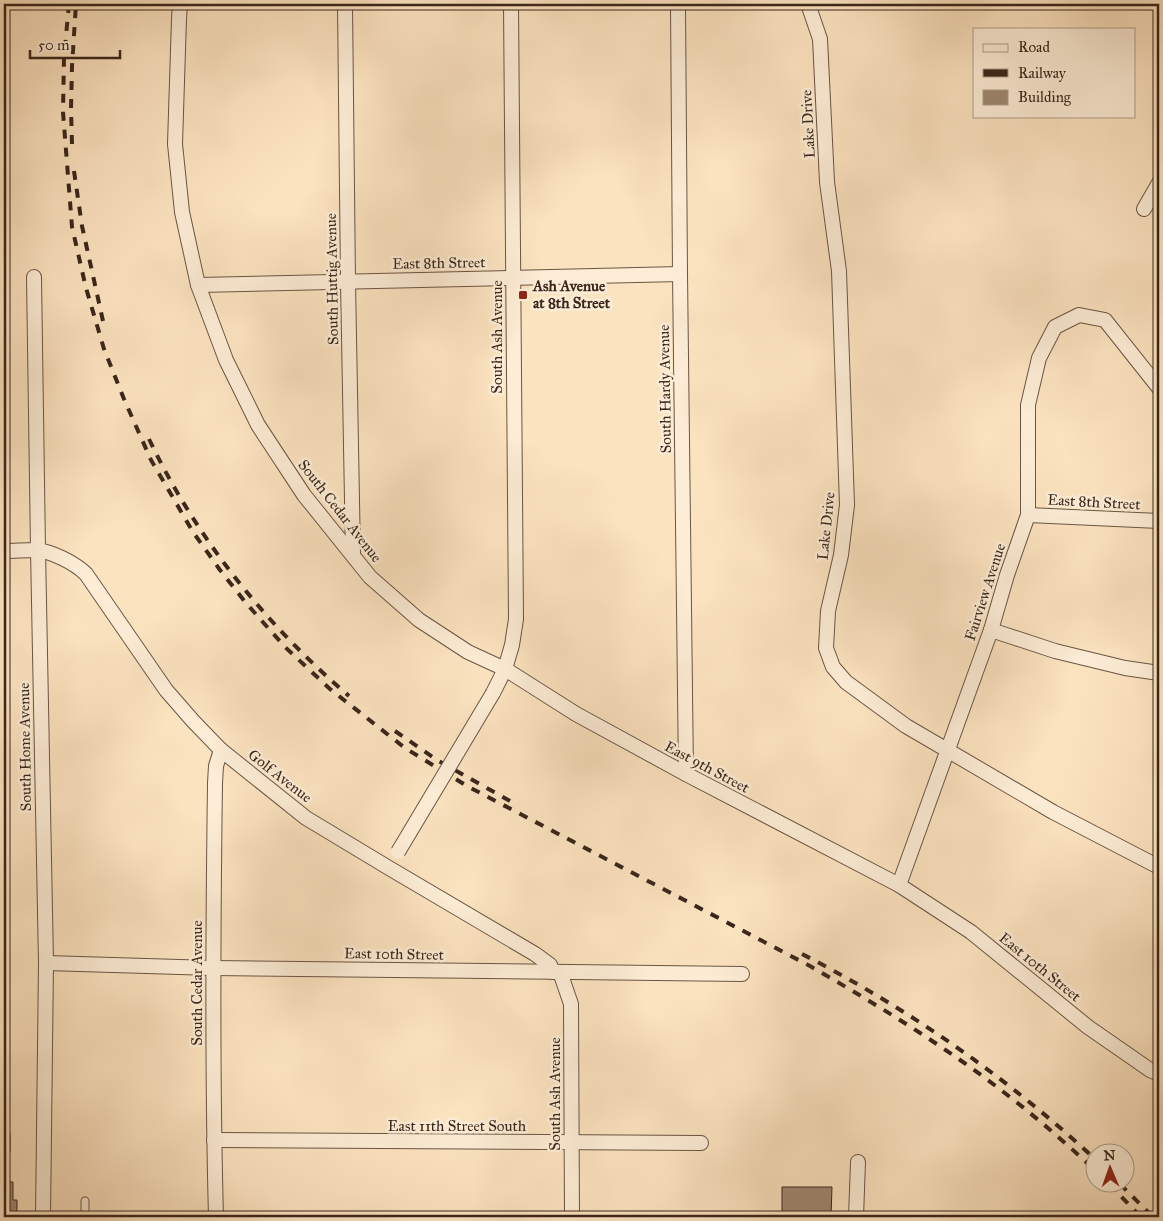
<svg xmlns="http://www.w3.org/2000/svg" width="1163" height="1221" viewBox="0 0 1163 1221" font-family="'IM FELL Great Primer',serif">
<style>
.building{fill:#9e8871;stroke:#39261b}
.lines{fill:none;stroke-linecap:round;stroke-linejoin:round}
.service-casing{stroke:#6a5544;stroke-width:9}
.minor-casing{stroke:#6a5544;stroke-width:16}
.service{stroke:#fdedd6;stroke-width:7}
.minor{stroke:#fdedd6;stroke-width:14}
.rail{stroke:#39261b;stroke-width:4;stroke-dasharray:9 9;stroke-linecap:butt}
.minor-bridge-casing{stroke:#6a5544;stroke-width:16;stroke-linecap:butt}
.minor-bridge{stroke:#fdedd6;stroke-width:14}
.poi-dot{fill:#8f2418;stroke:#fdedd6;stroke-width:2}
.labels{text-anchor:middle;stroke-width:5;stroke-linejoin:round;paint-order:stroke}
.street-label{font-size:15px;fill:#39261b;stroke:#fdedd6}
.poi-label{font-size:15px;font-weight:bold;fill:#39261b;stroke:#fdedd6;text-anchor:start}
</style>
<rect width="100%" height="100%" fill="#fce3c0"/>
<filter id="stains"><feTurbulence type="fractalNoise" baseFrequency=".004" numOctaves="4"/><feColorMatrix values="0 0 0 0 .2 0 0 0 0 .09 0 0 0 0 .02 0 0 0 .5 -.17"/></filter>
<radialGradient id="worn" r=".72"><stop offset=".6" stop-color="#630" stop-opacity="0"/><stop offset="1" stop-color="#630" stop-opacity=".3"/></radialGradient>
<g class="building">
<polygon points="4,1119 7,1119 7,1132 10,1133 10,1152 7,1152 7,1164 4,1164"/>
<polygon points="4,1181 10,1181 10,1182 13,1182 13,1200 17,1200 17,1215 4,1215"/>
<polygon points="782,1187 832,1187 831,1217 782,1217"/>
<rect x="704" y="1213" width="45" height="4"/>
</g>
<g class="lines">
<defs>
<polyline id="service" points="85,1201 85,1217"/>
<g id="minor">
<polyline points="180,4 179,19 175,144 182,212 198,285 226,360 258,425 304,495 370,577 419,620 468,652 505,669 576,714 686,774 899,885 971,932 1088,1027 1150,1070 1159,1074"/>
<polyline points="345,4 348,282 353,555"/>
<polyline points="678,4 680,274 686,774"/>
<polyline points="808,4 820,39 827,182 839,271 847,505 841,555 828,611 826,648 833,667 846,682 906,726 1053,812 1159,867"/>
<polyline points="1144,209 1159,183"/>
<polyline points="34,277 38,550 46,963 43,1217"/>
<polyline points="198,285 680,274"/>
<polyline points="1028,515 1159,521"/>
<path d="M4,551C14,551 25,550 36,550C51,551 75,563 86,574L166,690L193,721L221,750L306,818L389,868L535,954L550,965L553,972"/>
<polyline points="991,630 1055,651 1125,668 1159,673"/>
<polyline points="493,693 505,669 512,645 516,619 511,4"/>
<polyline points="899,885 991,630 1007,575 1028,515 1028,405 1039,358 1055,327 1079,315 1105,320 1159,388"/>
<polyline points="46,963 213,968 742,974"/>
<polyline points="560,972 571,1004 572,1217"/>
<polyline points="214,1140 701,1143"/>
<path d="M216,1217C212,1072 213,928 215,783L216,766L221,750"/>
<polyline points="856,1217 858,1162"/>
</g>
</defs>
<use href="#service" class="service-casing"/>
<use href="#minor" class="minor-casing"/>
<use href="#service" class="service"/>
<use href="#minor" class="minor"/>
<g class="rail">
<path d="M69,4L64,57L63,112L72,227L86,288L104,349L124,399L151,460L193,532L220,570L246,603L285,647L330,689L405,748L467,786L810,966C881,1007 951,1050 1015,1101C1043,1123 1070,1147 1096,1171"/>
<polyline points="72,144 71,109 72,66 76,4"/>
<polyline points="74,171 82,226 103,321"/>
<path d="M149,439C196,538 266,625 349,696"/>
<polyline points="395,731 437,760 510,801"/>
<path d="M802,954C909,1009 1008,1078 1096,1160"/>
<polyline points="1109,1184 1141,1217"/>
<polyline points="1120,1184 1153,1217"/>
</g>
<defs>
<polyline id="minor-bridge" points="398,852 493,693"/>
</defs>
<use href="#minor-bridge" class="minor-bridge-casing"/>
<use href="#minor-bridge" class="minor-bridge"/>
</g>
<rect class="poi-dot" x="518" y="290" width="10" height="10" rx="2.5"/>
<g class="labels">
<g class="street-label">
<text transform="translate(808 124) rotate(-93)" y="5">Lake Drive</text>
<text transform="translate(439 263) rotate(-1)" y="5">East 8th Street</text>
<text transform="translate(332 279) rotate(-91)" y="5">South Huttig Avenue</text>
<text transform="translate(497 337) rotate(-90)" y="5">South Ash Avenue</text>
<text transform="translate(665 389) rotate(-91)" y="5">South Hardy Avenue</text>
<text transform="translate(1094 502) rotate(3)" y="5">East 8th Street</text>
<text transform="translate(340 511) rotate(52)" y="5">South Cedar Avenue</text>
<text transform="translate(826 526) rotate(-84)" y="5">Lake Drive</text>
<text transform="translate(985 592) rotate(-72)" y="5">Fairview Avenue</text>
<text transform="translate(25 747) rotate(-91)" y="5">South Home Avenue</text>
<text transform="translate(707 767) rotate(28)" y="5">East 9th Street</text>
<text transform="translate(280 776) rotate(38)" y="5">Golf Avenue</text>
<text transform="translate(394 954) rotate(1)" y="5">East 10th Street</text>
<text transform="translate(1040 967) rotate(39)" y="5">East 10th Street</text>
<text transform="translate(197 983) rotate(-90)" y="5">South Cedar Avenue</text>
<text transform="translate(555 1094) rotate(-90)" y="5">South Ash Avenue</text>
<text x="457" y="1131">East 11th Street South</text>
</g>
<g class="poi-label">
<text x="533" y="291">Ash Avenue<tspan x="533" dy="17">at 8th Street</tspan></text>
</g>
</g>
<rect width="1163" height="1221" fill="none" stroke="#fce3c0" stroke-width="20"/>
<rect x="5" y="5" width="1153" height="1211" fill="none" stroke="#39261b" stroke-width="2.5"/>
<rect x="10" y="10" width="1143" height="1201" fill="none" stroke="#39261b"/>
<rect x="973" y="28" width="162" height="90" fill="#fdedd6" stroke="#af9d8b"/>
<rect x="983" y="44" width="25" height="8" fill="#fdedd6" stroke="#af9d8b"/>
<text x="1018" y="52" font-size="15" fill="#39261b">Road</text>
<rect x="983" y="69" width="25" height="8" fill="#39261b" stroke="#af9d8b"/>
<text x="1018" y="78" font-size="15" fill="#39261b">Railway</text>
<rect x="983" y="90" width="25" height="15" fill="#9e8871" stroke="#af9d8b"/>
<text x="1018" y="102" font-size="15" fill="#39261b">Building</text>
<g transform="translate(1110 1168) rotate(358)"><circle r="24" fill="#fdedd6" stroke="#af9d8b"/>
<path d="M0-4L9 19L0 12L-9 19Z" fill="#8f2418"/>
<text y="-8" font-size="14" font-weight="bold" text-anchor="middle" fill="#39261b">N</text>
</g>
<path d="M30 50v8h90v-8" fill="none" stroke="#39261b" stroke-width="2.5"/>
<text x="38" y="50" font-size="15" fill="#39261b" stroke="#fdedd6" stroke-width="4" paint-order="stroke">50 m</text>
<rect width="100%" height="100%" filter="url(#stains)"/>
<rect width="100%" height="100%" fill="url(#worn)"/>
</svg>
